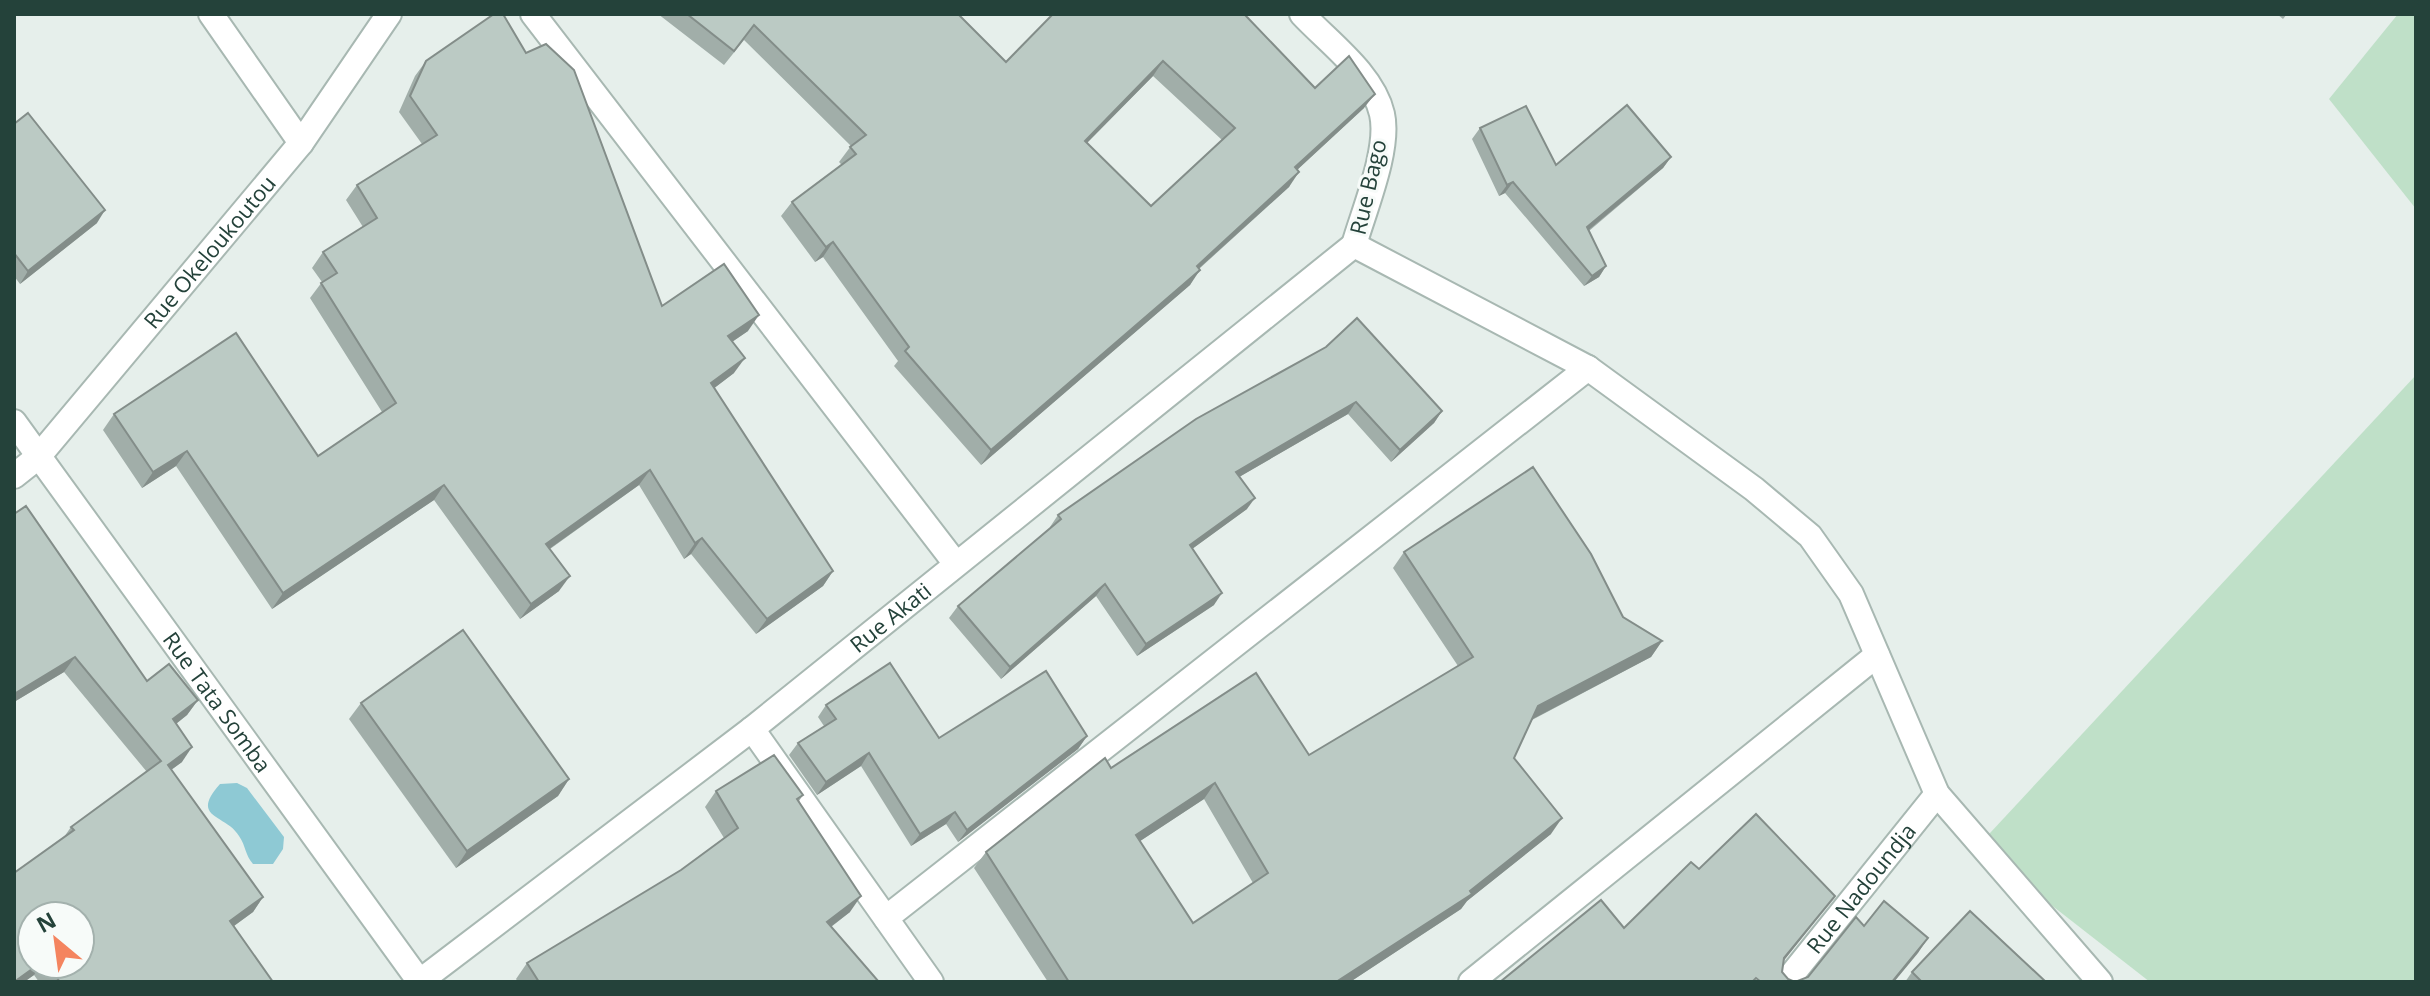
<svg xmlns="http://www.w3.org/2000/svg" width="2430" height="996" viewBox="0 0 2430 996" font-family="'Open Sans',sans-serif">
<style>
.green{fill:#bfe0c8}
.water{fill:#8ec9d4}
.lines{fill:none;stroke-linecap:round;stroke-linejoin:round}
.minor-casing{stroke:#a8b8b2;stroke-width:28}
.minor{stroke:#fff;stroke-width:24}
.wall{fill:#a1aea9;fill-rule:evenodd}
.shaded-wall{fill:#838d89}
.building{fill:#bbcac4;stroke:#838d89;stroke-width:2;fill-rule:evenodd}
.labels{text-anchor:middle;stroke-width:6;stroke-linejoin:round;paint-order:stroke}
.street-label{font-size:22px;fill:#24423a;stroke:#f7fbf9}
</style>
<rect width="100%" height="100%" fill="#e6efeb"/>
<g class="green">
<polygon points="2398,14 2416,14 2416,209 2329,99"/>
<polygon points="2416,375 2416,982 2150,982 1977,847"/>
</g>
<path class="water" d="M237,783L247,788L284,837L283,849L273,864H253C245,855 246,846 239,836C226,814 189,819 220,784Z"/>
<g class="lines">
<defs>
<g id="minor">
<polyline points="211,14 301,143"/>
<polyline points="533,14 956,564"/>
<path d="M1302,14C1328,42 1373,74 1382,114C1390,149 1364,210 1354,245"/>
<polyline points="1354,245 1588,368 1754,489 1810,536 1851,594 1937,794 2100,982"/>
<path id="s1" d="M14,422L420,982"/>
<path id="s2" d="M14,476L38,457L301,143L389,14"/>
<polyline points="752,729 931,982"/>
<polyline points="886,918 1588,368"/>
<path id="s3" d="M419,982L752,729L1354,245"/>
<polyline points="1471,982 1877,655"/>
<path id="s4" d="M1786,982L1937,794"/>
</g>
</defs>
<use href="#minor" class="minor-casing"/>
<use href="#minor" class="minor"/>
</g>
<g class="wall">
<path d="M658,14H958L1006,62L1248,18L1315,88L1364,108L1297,170L1289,187L1199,269L1190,285L981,465L894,366L898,361L823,257L815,262L781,216L792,202L842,165L839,162L851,146L744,40L724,65ZM1153,76L1222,140L1151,206L1087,143Z"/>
<polygon points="2277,14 2287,14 2283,19"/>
<polygon points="426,61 662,306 748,331 732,342 734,373 714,388 833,571 823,586 756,634 691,554 684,559 639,485 550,549 559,591 520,619 434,500 272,609 176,466 142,488 103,430 114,414 318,456 382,412 310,298 322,282 312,268 323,252 363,227 346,200 357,185 422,144 399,112 415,76"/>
<polygon points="14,124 97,223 20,284 14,276"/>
<polygon points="1480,128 1556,165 1671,157 1663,168 1589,231 1606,266 1599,277 1584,286 1505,193 1499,196 1472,139"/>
<polygon points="1326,347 1442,411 1434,423 1391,462 1348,414 1239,477 1247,509 1192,549 1214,605 1137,656 1096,596 1001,679 949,618 958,606 1050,528 1050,527 1058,515"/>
<path d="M14,514L147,681L198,700L187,715L176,724L182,762L171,770L263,897L253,912L234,926L273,982H39L34,975L24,982H14L64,837L71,827L147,772L64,672L14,702ZM80,916V964H32Z"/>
<path d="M1404,552L1623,617L1662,641L1651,657L1532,720L1514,758L1551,834L1467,901L1461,909L1350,982H1048L974,868L986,852L1111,768L1309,755L1458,666L1393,568ZM1204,799L1253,883L1193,923L1140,841Z"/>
<polygon points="361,703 569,779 558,796 456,868 349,719"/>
<polygon points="826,705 939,738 1087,736 1078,749 958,842 946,824 911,846 861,766 817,795 789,755 798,743 824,726 818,717"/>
<polygon points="716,791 803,795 799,801 850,912 831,927 879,982 518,982 516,979 527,963 681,870 724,838 705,807"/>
<polygon points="1912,972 2046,982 1905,982"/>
</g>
<g class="shaded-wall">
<polygon points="1163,61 1153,76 1074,156 1085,141"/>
<polygon points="1375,94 1364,108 1284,182 1295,167"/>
<polygon points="1671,157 1663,168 1579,238 1587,227"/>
<polygon points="1299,172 1289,187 1186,280 1197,266"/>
<polygon points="1513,182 1505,193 1499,196 1507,185"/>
<polygon points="105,210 97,223 20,284 28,271"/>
<polygon points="833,242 823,257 815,262 826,247"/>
<polygon points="1606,266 1599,277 1584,286 1592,276"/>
<polygon points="1200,270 1190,285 981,465 991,450"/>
<polygon points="759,315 748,331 717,352 728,336"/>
<polygon points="745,358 734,373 700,399 711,383"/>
<polygon points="1356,402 1348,414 1227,484 1236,472"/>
<polygon points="1442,411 1434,423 1391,462 1400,450"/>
<polygon points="187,451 176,466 142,488 153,472"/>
<polygon points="650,470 639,485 535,559 546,544"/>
<polygon points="444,485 434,500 272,609 283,593"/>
<polygon points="1255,498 1247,509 1181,557 1190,545"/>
<polygon points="702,538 691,554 684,559 695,543"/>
<polygon points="833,571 823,586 756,634 767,619"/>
<polygon points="570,576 559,591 520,619 531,604"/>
<polygon points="1105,584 1096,596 1001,679 1010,667"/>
<polygon points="1222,593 1214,605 1137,656 1146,644"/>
<polygon points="1662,641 1651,657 1527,722 1538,706"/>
<polygon points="75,657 64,672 14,702 14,694"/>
<polygon points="198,700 187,715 163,734 173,719"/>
<polygon points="1087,736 1078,749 958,842 967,830"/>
<polygon points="192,747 182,762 157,780 168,765"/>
<polygon points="869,753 861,766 817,795 826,782"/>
<polygon points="569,779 558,796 456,868 467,851"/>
<polygon points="1215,783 1204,799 1125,851 1136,835"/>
<polygon points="955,812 946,824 911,846 920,834"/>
<polygon points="1562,818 1551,834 1467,901 1461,909 1350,982 1336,982 1470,891"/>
<polygon points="861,896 850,912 816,938 827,922"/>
<polygon points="1835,896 1824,910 1774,973 1784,958"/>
<polygon points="263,897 253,912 220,936 230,921"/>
<polygon points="1928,938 1918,953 1894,982 1892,982"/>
<polygon points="39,964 41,964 34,975 24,982 14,982"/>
</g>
<g class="building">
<polygon points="494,14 503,14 526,53 546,44 574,70 662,306 724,264 759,315 728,336 745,358 711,383 833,571 767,619 702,538 695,543 650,470 546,544 570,576 531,604 444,485 283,593 187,451 153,472 114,414 236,333 318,456 396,403 321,283 337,273 323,252 377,218 357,185 437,135 410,96 426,61"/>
<path d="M687,14H958L1006,62L1053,14H1248L1246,16L1315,88L1349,56L1375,94L1295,167L1299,172L1197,266L1200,270L991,450L905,351L909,347L833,242L826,247L792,202L856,154L850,147L866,135L754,25L734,51ZM1163,61L1235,128L1151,206L1085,141Z"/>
<polygon points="1627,105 1671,157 1587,227 1606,266 1592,276 1513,182 1507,185 1480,128 1526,106 1556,165"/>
<polygon points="28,113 105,210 28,271 14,253 14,124"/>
<polygon points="1357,318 1442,411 1400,450 1356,402 1236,472 1255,498 1190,545 1222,593 1146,644 1105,584 1010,667 958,606 1061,519 1058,515 1196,419 1326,347"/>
<path d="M1533,467L1591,554L1623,617L1662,641L1538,706L1514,758L1562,818L1470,891L1472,894L1336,982H1069L986,852L1105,758L1111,768L1256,673L1309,755L1473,657L1404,552ZM1215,783L1268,873L1193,923L1136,835Z"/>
<polygon points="26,506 147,681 169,664 198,700 173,719 192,747 168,765 263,897 230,921 273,982 60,982 47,964 80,964 80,916 32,916 32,964 39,964 14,982 14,873 74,830 71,827 161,761 75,657 14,694 14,514"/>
<polygon points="463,630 569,779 467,851 361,703"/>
<polygon points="890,663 939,738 1046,671 1087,736 967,830 955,812 920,834 869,753 826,782 798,743 836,719 826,705"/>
<polygon points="774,755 803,795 797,799 861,896 827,922 879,982 539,982 527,963 681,870 738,828 716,791"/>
<polygon points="1756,814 1835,896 1784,958 1782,972 1788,979 1795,982 1808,977 1856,917 1864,926 1884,901 1928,938 1892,982 1761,982 1756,978 1752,982 1500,982 1601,900 1624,928 1691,862 1699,869"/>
<polygon points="1970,911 2046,982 1922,982 1912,972"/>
</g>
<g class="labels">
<g class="street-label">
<text transform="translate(1368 187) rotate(-77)" y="8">Rue Bago</text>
<text dy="8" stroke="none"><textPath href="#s2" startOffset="298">Rue Okeloukoutou</textPath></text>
<text dy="8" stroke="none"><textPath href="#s3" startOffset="596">Rue Akati</textPath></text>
<text dy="8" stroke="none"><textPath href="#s1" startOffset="346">Rue Tata Somba</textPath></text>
<text dy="8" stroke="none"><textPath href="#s4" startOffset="120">Rue Nadoundja</textPath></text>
</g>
</g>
<rect width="2430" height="996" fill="none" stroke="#24423a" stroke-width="32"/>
<g transform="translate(56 940) rotate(331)"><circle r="38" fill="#f7fbf9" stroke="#a3b1ad" stroke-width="2"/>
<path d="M0-6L14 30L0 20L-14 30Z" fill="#f4845f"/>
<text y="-12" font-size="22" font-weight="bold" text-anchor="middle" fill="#24423a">N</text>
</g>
</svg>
